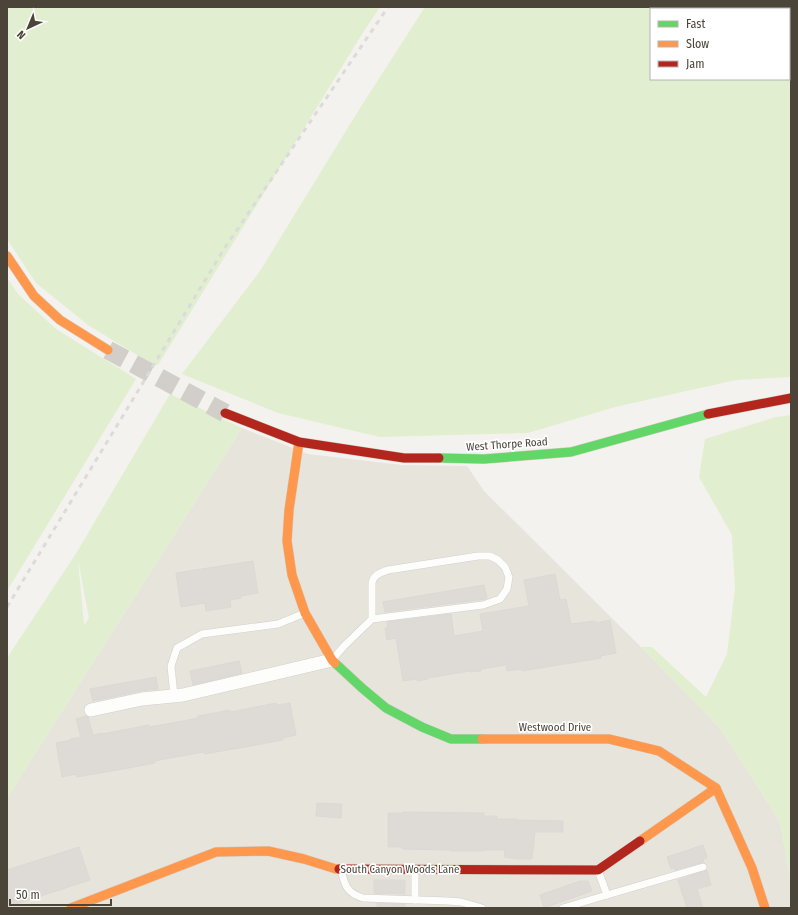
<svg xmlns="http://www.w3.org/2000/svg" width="798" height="915" viewBox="0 0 798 915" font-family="'Fira Sans Condensed',sans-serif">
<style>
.residential{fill:#e7e4dc}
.green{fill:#e1eecf;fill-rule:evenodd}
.building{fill:#dedbd6;stroke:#dcd9d4}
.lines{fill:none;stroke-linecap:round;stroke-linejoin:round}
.secondary-tunnel{stroke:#d2cfca;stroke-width:19;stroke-dasharray:19 10;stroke-linecap:butt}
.lane-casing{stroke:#d2d0cb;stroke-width:8}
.street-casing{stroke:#d2d0cb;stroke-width:14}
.fast-casing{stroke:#d3cfc5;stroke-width:10}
.slow-casing{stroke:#d3cfc5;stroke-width:10}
.jam-casing{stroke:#d3cfc5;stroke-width:10}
.lane{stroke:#fdfdfc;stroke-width:7}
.street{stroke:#fdfdfc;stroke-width:13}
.fast{stroke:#63d668;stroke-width:9}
.slow{stroke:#ff974d;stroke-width:9}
.jam{stroke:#b3261e;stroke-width:9}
.rail{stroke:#dbdbda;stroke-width:3;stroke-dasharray:5 5;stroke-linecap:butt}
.labels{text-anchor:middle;stroke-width:3.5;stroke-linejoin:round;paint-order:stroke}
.street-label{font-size:11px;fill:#4b4439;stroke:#fff}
</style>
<rect width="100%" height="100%" fill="#f4f2ee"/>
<polygon class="residential" points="242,428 308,454 402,465 467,466 484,491 641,647 720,728 780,822 791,881 791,908 7,908 7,798"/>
<g class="green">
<polygon points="7,7 380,7 364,31 158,365 150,363 88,325 36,283 7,239"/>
<path d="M425,7H791V377L736,380L615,407L528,433L380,437L278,413L182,374L260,271L360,108ZM651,9H789V79H651Z"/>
<polygon points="7,278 18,294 56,329 136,379 7,591"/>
<path d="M170,394L242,428L7,798V658L77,552ZM78,560L89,618L85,624H84Z"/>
<polygon points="791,415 791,881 780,822 720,728 641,647 652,647 706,697 727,654 735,589 732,535 699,477 705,439 776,417"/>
</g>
<g class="building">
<polygon points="253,561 258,593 241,596 241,598 230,600 231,607 206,611 205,603 181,607 176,573"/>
<polygon points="555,574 560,600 566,599 571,624 595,621 596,623 610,620 616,653 601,656 601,658 522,671 522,669 507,671 506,665 481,669 481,671 470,672 470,671 428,678 428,679 417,681 417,679 403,681 396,638 387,640 385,628 388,628 387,622 451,614 454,636 483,631 480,614 529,606 524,580"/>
<polygon points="484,585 487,598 485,599 385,612 383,602"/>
<polygon points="239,661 242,673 193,685 190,671"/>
<polygon points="156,677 158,689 140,691 93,701 90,689"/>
<polygon points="276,703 277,705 290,703 296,735 283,738 283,740 251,746 204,754 204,752 170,758 155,761 155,763 123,769 77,777 76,774 62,777 56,743 71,740 70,739 81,737 76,719 86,716 88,717 93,735 102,733 102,734 149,725 149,727 183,721 198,718 198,716 230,710 230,712"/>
<polygon points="317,803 342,804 341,818 316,816"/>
<polygon points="403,812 484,813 484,816 497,816 497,819 517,819 517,820 563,821 563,832 535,832 532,859 517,859 504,857 505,850 483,850 483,851 450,851 450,850 402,849 402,847 388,847 388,813 403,813"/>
<polygon points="703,845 707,858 703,859 704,862 675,870 674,868 671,869 667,857"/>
<polygon points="79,847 90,880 7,907 7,870"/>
<polygon points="707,870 711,885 697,889 703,908 687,908 678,880"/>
<polygon points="374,880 405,880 405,894 374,893"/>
<polygon points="580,881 588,881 592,891 544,908 540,895"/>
<polygon points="377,903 405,904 405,908 377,908"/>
</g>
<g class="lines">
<polyline class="secondary-tunnel" points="108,350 225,413"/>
<defs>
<g id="lane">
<path d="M332,660L344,646L372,619L483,605L500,599L507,589L509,577L505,567L498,560L490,556H478L388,570C380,573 375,574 372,582V619"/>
<polyline points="174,696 171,666 177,648 202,634 278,624 305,613"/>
<path d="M341,870C345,886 347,893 363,898L448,901L461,902L482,908"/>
<polyline points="607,895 703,867"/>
<polyline points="415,900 415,870"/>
<polyline points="563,908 607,895 598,870"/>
</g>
<polyline id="street" points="91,710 142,699 183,695 332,660"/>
<g id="fast">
<polyline points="439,458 484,459 571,452 708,414"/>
<polyline points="335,663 362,688 386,708 422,727 451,739 482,739"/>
</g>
<g id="slow">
<polyline points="7,256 34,296 60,320 108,350"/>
<polyline points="299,442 289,510 287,541 292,575 305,613 332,660 335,663"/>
<polyline points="482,739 609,739 659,751 716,788 752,868 765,908"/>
<polyline points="640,841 716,788"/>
<polyline points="71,908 216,852 268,851 304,859 336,869 339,869"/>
</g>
<g id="jam">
<polyline points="225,413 299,442 404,458 439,458"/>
<polyline points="708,414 791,398"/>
<polyline points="339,869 598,870 640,841"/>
</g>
</defs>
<use href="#lane" class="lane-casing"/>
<use href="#street" class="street-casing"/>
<use href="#fast" class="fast-casing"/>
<use href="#slow" class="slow-casing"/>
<use href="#jam" class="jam-casing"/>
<use href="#lane" class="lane"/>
<use href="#street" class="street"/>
<use href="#fast" class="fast"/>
<use href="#slow" class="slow"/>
<use href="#jam" class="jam"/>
<polyline class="rail" points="7,607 224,249 388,7"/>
</g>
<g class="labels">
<g class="street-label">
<text transform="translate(507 444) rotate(-4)" y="4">West Thorpe Road</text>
<text x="555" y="731">Westwood Drive</text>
<text x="400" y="873">South Canyon Woods Lane</text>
</g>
</g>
<rect width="798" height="915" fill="none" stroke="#4b4439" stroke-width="16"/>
<rect x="650" y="8" width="140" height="72" fill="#ffffff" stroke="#b7b4b0"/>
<rect x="658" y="21" width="20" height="6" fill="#63d668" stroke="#b7b4b0"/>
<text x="686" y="28" font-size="12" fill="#4b4439">Fast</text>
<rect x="658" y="41" width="20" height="6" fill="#ff974d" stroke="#b7b4b0"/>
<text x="686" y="48" font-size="12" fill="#4b4439">Slow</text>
<rect x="658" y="61" width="20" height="6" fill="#b3261e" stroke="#b7b4b0"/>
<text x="686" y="68" font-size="12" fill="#4b4439">Jam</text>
<g transform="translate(28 28) rotate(224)" stroke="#ffffff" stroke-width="3" paint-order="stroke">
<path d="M0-3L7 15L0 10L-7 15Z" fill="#4b4439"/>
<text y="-6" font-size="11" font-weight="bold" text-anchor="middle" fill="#4b4439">N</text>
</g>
<path d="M10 899v6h101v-6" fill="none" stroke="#4b4439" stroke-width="2"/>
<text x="16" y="899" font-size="12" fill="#4b4439" stroke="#ffffff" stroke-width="3" paint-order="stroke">50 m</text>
</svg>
